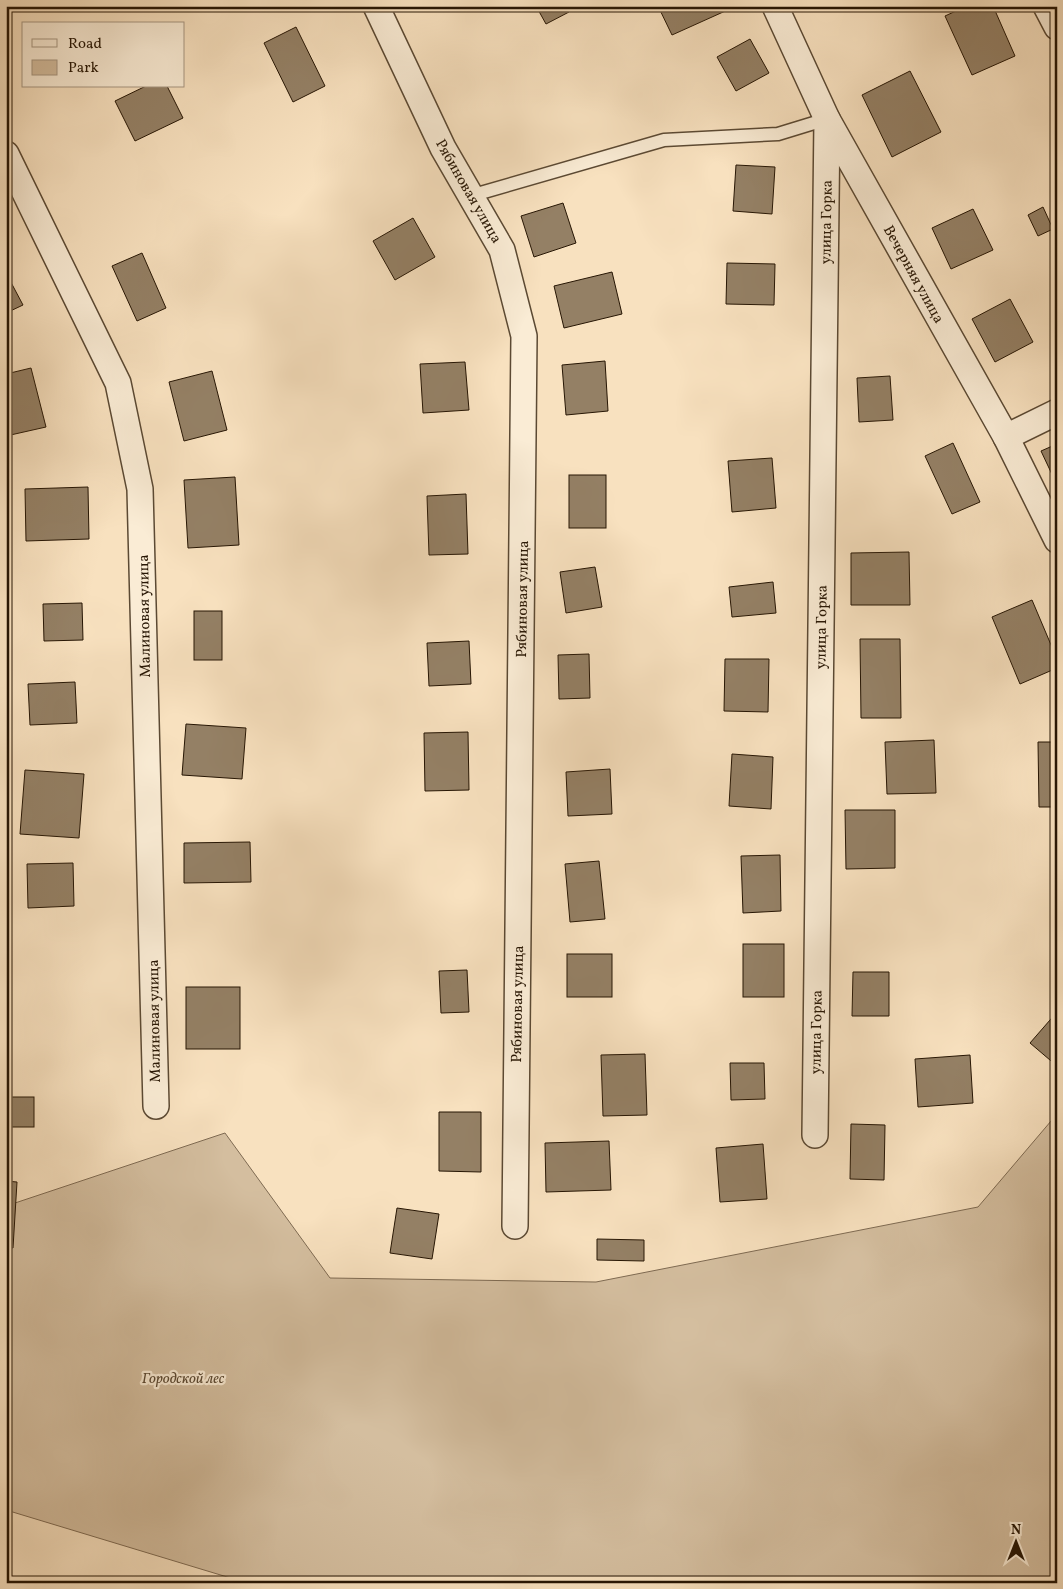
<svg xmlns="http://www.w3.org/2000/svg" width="1063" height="1589" viewBox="0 0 1063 1589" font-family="Vollkorn,serif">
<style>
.green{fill:#d4be9f;stroke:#7e6a52}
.building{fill:#948065;stroke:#271604}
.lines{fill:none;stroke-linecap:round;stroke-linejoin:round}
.lane-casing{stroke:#5b4933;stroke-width:15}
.street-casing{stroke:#5b4933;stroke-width:28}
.lane{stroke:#faecd5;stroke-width:12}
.street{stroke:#faecd5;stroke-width:25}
.labels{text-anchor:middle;stroke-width:4.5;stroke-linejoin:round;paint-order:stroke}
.street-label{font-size:15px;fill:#271604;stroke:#faecd5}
.park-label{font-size:15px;font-style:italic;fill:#5b4832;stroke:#faecd5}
</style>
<rect width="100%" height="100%" fill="#f8e1bf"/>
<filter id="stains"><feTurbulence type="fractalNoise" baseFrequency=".004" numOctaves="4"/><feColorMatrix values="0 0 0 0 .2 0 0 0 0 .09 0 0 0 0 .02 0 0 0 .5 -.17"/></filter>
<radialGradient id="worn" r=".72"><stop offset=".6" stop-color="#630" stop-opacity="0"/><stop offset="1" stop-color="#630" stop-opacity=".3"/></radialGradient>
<polygon class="green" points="1057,1114 1057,1583 247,1583 6,1510 6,1206 225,1133 330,1278 596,1282 978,1207"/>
<g class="building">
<polygon points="536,6 566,6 569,12 546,24"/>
<polygon points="658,6 731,6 732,8 672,35"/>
<polygon points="967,6 993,6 1015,56 972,75 945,16"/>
<polygon points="296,27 325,86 293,102 264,43"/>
<polygon points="750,39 769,73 736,91 717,57"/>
<polygon points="910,71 941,132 892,157 862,95"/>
<polygon points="146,86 167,86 183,118 135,141 115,101"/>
<polygon points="736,165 775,167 772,214 733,211"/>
<polygon points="563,203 576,243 534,257 521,216"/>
<polygon points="1043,207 1053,229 1038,236 1028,215"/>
<polygon points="973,209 993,250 951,269 932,228"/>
<polygon points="413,218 435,257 395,280 373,241"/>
<polygon points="142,253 166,308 137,321 112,266"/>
<polygon points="727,263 775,264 774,305 726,304"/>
<polygon points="612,272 622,314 564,328 554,286"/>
<polygon points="6,273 23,305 6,313"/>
<polygon points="1010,299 1033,342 995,362 972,319"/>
<polygon points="605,361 608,411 566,415 562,365"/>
<polygon points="465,362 469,410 423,413 420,364"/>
<polygon points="31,368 46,427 6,436 6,374"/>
<polygon points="212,371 227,430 184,441 169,382"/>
<polygon points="890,376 893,420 859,422 857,378"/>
<polygon points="953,443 980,502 952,514 925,456"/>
<polygon points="1057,444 1057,485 1041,451"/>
<polygon points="772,458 776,508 732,512 728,461"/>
<rect x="569" y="475" width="37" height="53"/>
<polygon points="235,477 239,545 188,548 184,480"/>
<polygon points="88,487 89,539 26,541 25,489"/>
<polygon points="466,494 468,554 429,555 427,496"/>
<polygon points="909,552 910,605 851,605 851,553"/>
<polygon points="595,567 602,607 566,613 560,572"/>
<polygon points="773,582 776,613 732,617 729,587"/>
<polygon points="1032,600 1057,659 1057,668 1020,684 992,617"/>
<polygon points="82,603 83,640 44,641 43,604"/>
<rect x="194" y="611" width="28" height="49"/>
<polygon points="860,639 900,639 901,718 861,718"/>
<polygon points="469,641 471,684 429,686 427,643"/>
<polygon points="589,654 590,698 559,699 558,655"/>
<polygon points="725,659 769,659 768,712 724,711"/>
<polygon points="75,682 77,723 30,725 28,684"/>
<polygon points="186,724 246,728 242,779 182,775"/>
<polygon points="468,732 469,790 425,791 424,733"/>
<polygon points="934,740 936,793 887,794 885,742"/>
<polygon points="1038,742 1057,742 1057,807 1039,807"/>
<polygon points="732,754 773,757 771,809 729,806"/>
<polygon points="610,769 612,814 568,816 566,772"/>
<polygon points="25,770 84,774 79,838 20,834"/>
<polygon points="845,810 895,810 895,868 846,869"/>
<polygon points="250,842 251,882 184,883 184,843"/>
<polygon points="780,855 781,911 743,913 741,856"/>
<polygon points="599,861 605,919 570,922 565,864"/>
<polygon points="73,863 74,906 28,908 27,864"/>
<rect x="743" y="944" width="41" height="53"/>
<rect x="567" y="954" width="45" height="43"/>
<polygon points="467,970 469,1012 441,1013 439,971"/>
<polygon points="853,972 889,972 889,1016 852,1016"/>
<rect x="186" y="987" width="54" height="62"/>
<polygon points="1057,1012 1057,1066 1030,1043"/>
<polygon points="645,1054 647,1115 603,1116 601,1055"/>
<polygon points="970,1055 973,1103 918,1107 915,1059"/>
<polygon points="730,1063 764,1063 765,1099 731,1100"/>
<rect x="6" y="1097" width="28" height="30"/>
<polygon points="439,1112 481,1112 481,1172 439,1171"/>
<polygon points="851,1124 885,1125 884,1180 850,1179"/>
<polygon points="609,1141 611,1190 546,1192 545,1143"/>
<polygon points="763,1144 767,1199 720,1202 716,1148"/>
<polygon points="6,1181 17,1182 13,1248 6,1247"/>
<polygon points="397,1208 439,1214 432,1259 390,1253"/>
<polygon points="597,1239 644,1240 644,1261 597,1260"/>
</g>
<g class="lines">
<defs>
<polyline id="lane" points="470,196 664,140 778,134 827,119"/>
<g id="street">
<polyline points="376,6 443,148 502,250 524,336 515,1226"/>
<polyline points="775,6 827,119 1006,437 1057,540"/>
<polyline points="1046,6 1057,27"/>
<polyline points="6,154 118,383 140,489 156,1106"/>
<polyline points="1006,437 1057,412"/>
<polyline points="815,1135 827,119"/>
</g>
</defs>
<use href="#lane" class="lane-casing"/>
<use href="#street" class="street-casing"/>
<use href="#lane" class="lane"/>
<use href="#street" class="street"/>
</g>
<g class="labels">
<g class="street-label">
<text transform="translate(469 191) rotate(60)" y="5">Рябиновая улица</text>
<text transform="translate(826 222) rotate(-89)" y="5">улица Горка</text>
<text transform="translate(914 274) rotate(61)" y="5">Вечерняя улица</text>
<text transform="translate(522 599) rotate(-89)" y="5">Рябиновая улица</text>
<text transform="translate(144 616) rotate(-91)" y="5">Малиновая улица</text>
<text transform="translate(821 627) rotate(-89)" y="5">улица Горка</text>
<text transform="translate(517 1004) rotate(-89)" y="5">Рябиновая улица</text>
<text transform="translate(154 1021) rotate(-91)" y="5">Малиновая улица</text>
<text transform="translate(816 1032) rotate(-89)" y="5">улица Горка</text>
</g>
<g class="park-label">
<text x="183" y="1383">Городской лес</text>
</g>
</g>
<rect width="1063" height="1589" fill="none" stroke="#f8e1bf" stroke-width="25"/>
<rect x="8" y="8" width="1048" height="1574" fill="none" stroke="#271604" stroke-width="2.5"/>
<rect x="12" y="12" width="1038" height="1564" fill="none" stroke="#271604"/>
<rect x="22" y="22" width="162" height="65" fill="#faecd5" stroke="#a69681"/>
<rect x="32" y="39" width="25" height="8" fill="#faecd5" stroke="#a69681"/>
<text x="68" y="48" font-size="15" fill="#271604">Road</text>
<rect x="32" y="60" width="25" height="15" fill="#d4be9f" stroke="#a69681"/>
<text x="68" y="72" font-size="15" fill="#271604">Park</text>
<g transform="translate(1016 1542)" stroke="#faecd5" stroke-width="4" paint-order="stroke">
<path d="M0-4L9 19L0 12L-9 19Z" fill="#271604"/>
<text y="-8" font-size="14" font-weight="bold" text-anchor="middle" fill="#271604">N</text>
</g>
<rect width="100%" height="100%" filter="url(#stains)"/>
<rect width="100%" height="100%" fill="url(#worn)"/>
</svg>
